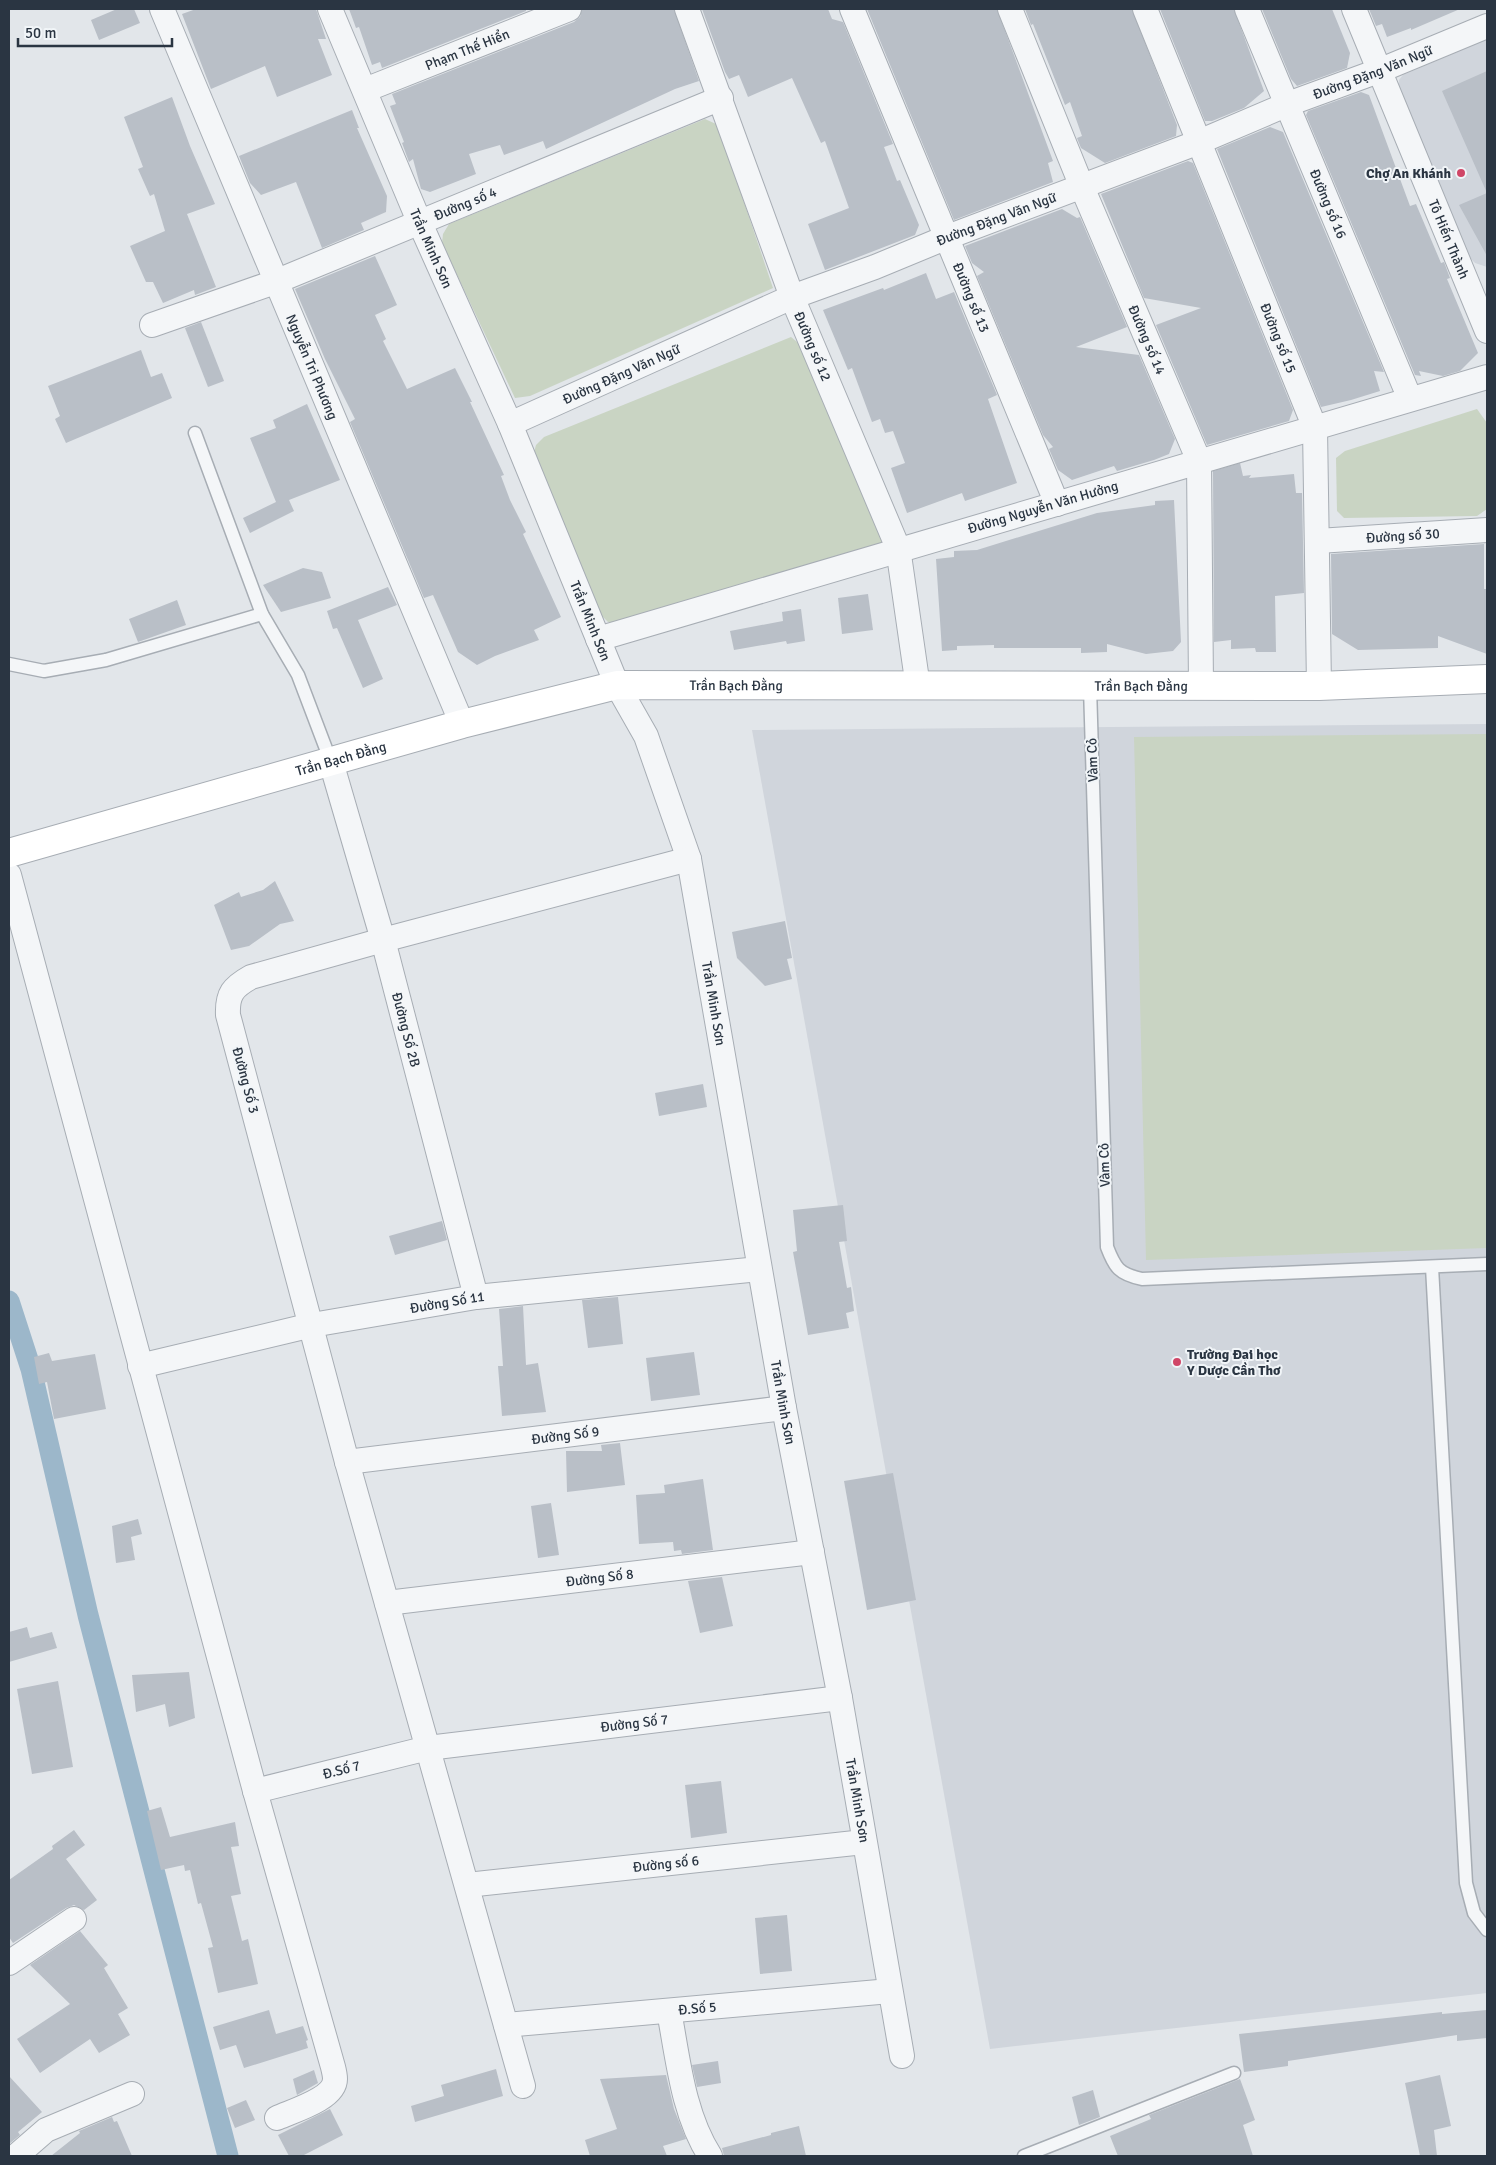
<svg xmlns="http://www.w3.org/2000/svg" width="1496" height="2165" viewBox="0 0 1496 2165" font-family="Signika,sans-serif">
<style>
.built{fill:#d0d5dc}
.green{fill:#c9d4c3}
.lines{fill:none;stroke-linecap:round;stroke-linejoin:round}
.canal{stroke:#9cb7ca;stroke-width:21}
.building{fill:#b9bfc7}
.lane-casing{stroke:#a7adb4;stroke-width:15}
.street-casing{stroke:#a7adb4;stroke-width:26}
.secondary-casing{stroke:#a7adb4;stroke-width:30}
.lane{stroke:#f4f6f8;stroke-width:12}
.street{stroke:#f4f6f8;stroke-width:24}
.secondary{stroke:#fff;stroke-width:28}
.poi-dot{fill:#d04667;stroke:#f1f5f8;stroke-width:2}
.labels{text-anchor:middle;stroke-width:4;stroke-linejoin:round;paint-order:stroke}
.street-label{font-size:14px;fill:#2a3542;stroke:#f1f5f8}
.poi-label{font-size:14px;font-weight:bold;fill:#2a3542;stroke:#f1f5f8;text-anchor:end}
</style>
<rect width="100%" height="100%" fill="#e2e6ea"/>
<g class="built">
<polygon points="1487,39 1487,267 1475,263 1470,258 1399,87 1399,80 1403,75"/>
<polygon points="1487,724 1487,1993 990,2049 752,730"/>
</g>
<g class="green">
<polygon points="705,119 716,124 720,131 773,288 530,396 515,398 442,243 443,234 449,224"/>
<polygon points="791,337 802,346 882,531 884,547 617,622 608,622 601,615 533,456 536,445 544,437"/>
<polygon points="1477,409 1487,423 1487,509 1477,516 1344,518 1337,511 1336,458 1345,451"/>
<polygon points="1487,734 1487,1248 1146,1260 1134,737"/>
</g>
<g class="lines">
<polyline class="canal" points="9,1301 31,1369 88,1615 228,2156"/>
</g>
<g class="building">
<polygon points="117,9 134,9 140,23 99,40 91,20"/>
<polygon points="196,9 316,9 326,39 318,39 332,75 277,97 265,66 211,89 182,14"/>
<polygon points="349,9 526,9 526,11 382,68 380,62 372,65 359,27 356,28"/>
<polygon points="582,9 674,9 699,81 675,89 546,149 543,141 504,155 500,145 469,154 476,174 430,192 421,189 413,159 409,162 402,143 404,142 390,106 396,104 392,94 574,22 580,17"/>
<polygon points="702,9 828,9 832,19 843,22 893,144 884,147 897,181 900,180 919,225 915,235 825,270 808,224 849,208 825,141 821,143 792,78 748,97 739,75 729,79 725,72"/>
<polygon points="867,9 997,9 1053,161 1048,163 1053,182 954,220"/>
<polygon points="1025,9 1132,9 1177,125 1176,136 1105,163 1081,148 1077,138 1082,136 1070,102 1065,105 1033,24 1031,25"/>
<polygon points="1160,9 1234,9 1264,91 1244,108 1212,121 1205,121"/>
<polygon points="1262,9 1332,9 1350,53 1347,68 1297,86 1291,79"/>
<polygon points="1369,9 1460,9 1411,30 1411,28 1387,37 1382,24 1376,26"/>
<polygon points="1487,71 1487,256 1459,205 1487,193 1442,91"/>
<polygon points="1361,92 1369,95 1410,206 1416,204 1441,263 1444,262 1450,278 1447,279 1478,353 1460,371 1443,376 1419,371 1421,376 1415,375 1306,115 1308,111"/>
<polygon points="172,97 190,146 215,204 187,214 216,287 195,295 194,290 163,303 153,282 146,282 130,246 165,231 154,194 150,196 138,169 143,167 124,117"/>
<polygon points="352,110 359,128 357,128 387,196 386,212 361,223 364,230 322,248 296,182 261,195 250,183 239,156"/>
<polygon points="1270,127 1283,132 1384,372 1374,371 1380,391 1351,400 1321,407 1217,149"/>
<polygon points="1188,161 1193,163 1293,410 1289,421 1207,445 1156,325 1201,308 1144,298 1101,194"/>
<polygon points="1062,209 1077,218 1080,217 1127,327 1076,347 1139,355 1175,439 1169,454 1154,460 1117,471 1114,466 1072,480 1058,470 1049,449 1053,447 1043,435 977,276 984,272 972,263 965,246"/>
<polygon points="375,256 397,305 375,315 386,339 383,341 407,389 455,368 472,402 470,402 504,475 501,476 510,500 526,532 523,534 561,617 534,630 539,640 495,656 477,665 458,652 433,595 424,598 350,422 355,419 325,359 295,289"/>
<polygon points="926,273 936,299 954,292 997,395 988,399 1017,483 965,501 962,493 907,513 891,468 905,463 893,431 885,433 880,419 872,422 852,368 848,370 823,310 883,288 884,290"/>
<polygon points="201,322 224,381 208,387 185,328"/>
<polygon points="141,350 151,377 162,373 172,398 66,443 55,419 60,416 48,386"/>
<polygon points="307,404 340,480 289,500 294,511 250,533 243,518 276,502 250,438 276,428 273,420"/>
<polygon points="1240,463 1243,476 1251,475 1249,478 1294,474 1296,493 1302,493 1304,593 1275,596 1276,652 1256,652 1255,648 1231,649 1231,640 1214,642 1213,471"/>
<polygon points="1174,500 1181,642 1173,651 1146,654 1107,644 1107,652 1081,653 1081,648 994,648 994,645 957,646 957,650 942,651 936,559 954,557 954,551 977,550 1097,513 1155,505 1155,501"/>
<polygon points="1484,544 1484,589 1487,589 1487,654 1438,636 1438,648 1358,650 1332,634 1331,554"/>
<polygon points="303,568 322,572 331,598 281,612 263,585"/>
<polygon points="388,587 397,605 358,620 383,679 363,688 337,628 333,629 327,611"/>
<polygon points="868,594 873,630 842,634 838,598"/>
<polygon points="177,600 186,625 138,642 129,619"/>
<polygon points="801,609 805,641 787,644 786,641 734,650 730,631 783,621 782,612"/>
<polygon points="275,881 294,921 280,924 249,946 231,950 214,905 239,892 241,897 263,890"/>
<polygon points="785,921 792,958 787,959 792,979 765,986 737,958 732,932"/>
<polygon points="703,1084 707,1107 659,1116 655,1093"/>
<polygon points="843,1205 847,1241 839,1242 847,1288 851,1287 854,1311 846,1313 849,1328 808,1335 793,1252 797,1251 793,1210"/>
<polygon points="442,1221 447,1240 395,1255 389,1236"/>
<polygon points="618,1297 623,1344 588,1348 582,1300"/>
<polygon points="523,1306 526,1365 538,1363 546,1412 502,1416 498,1366 503,1366 499,1309"/>
<polygon points="694,1352 700,1395 651,1401 646,1358"/>
<polygon points="49,1353 52,1361 95,1354 106,1409 54,1419 47,1382 39,1384 34,1357"/>
<polygon points="620,1443 625,1485 567,1492 566,1451 602,1451 601,1445"/>
<polygon points="893,1473 916,1600 867,1610 844,1481"/>
<polygon points="703,1479 713,1550 682,1554 681,1550 674,1551 673,1542 639,1544 636,1495 665,1493 664,1485"/>
<polygon points="551,1503 559,1555 538,1558 531,1506"/>
<polygon points="138,1519 142,1534 131,1537 135,1560 116,1563 112,1526"/>
<polygon points="722,1577 733,1626 700,1633 688,1581"/>
<polygon points="27,1627 30,1638 52,1632 57,1648 9,1662 9,1632"/>
<polygon points="189,1672 195,1718 169,1727 165,1704 136,1712 132,1675"/>
<polygon points="58,1681 73,1767 32,1774 17,1689"/>
<polygon points="721,1781 727,1833 691,1838 685,1785"/>
<polygon points="161,1807 170,1837 235,1822 239,1846 231,1847 241,1894 231,1896 242,1941 248,1939 258,1984 218,1993 208,1948 213,1947 201,1903 198,1904 190,1870 185,1871 184,1865 161,1870 147,1811"/>
<polygon points="74,1830 85,1845 66,1859 97,1900 84,1910 74,1905 66,1908 13,1943 9,1937 9,1880 53,1849 52,1846"/>
<polygon points="787,1915 792,1971 760,1974 755,1918"/>
<polygon points="80,1931 108,1965 104,1968 128,2008 118,2014 130,2035 99,2053 90,2039 40,2073 17,2039 70,2004 30,1965"/>
<polygon points="269,2010 276,2034 303,2026 308,2040 306,2041 308,2048 244,2068 236,2045 220,2050 213,2027"/>
<polygon points="1487,2010 1487,2038 1457,2041 1457,2035 1288,2061 1288,2066 1244,2072 1239,2034 1442,2012 1442,2014"/>
<polygon points="718,2061 721,2083 697,2087 692,2065"/>
<polygon points="496,2069 503,2096 415,2122 411,2106 444,2096 441,2085"/>
<polygon points="314,2070 318,2083 297,2095 293,2079"/>
<polygon points="666,2075 674,2109 686,2139 663,2146 667,2156 590,2156 585,2140 617,2129 600,2079"/>
<polygon points="1440,2075 1451,2126 1434,2130 1437,2156 1420,2156 1405,2083"/>
<polygon points="9,2076 42,2112 18,2132 20,2135 9,2144"/>
<polygon points="1240,2079 1255,2120 1243,2125 1253,2156 1118,2156 1110,2136 1151,2119 1149,2115"/>
<polygon points="1093,2090 1100,2117 1079,2125 1072,2097"/>
<polygon points="246,2100 255,2120 235,2128 227,2108"/>
<polygon points="330,2109 343,2135 302,2156 289,2156 278,2135"/>
<polygon points="112,2117 114,2122 117,2121 132,2156 51,2156 80,2133 79,2131"/>
<polygon points="799,2126 806,2156 724,2156 722,2148 771,2135 771,2133"/>
</g>
<g class="lines">
<defs>
<g id="lane">
<polyline points="195,433 262,614 298,675 331,762"/>
<polyline points="9,664 44,671 106,660 262,614"/>
<path d="M1090,687L1107,1247C1115,1268 1119,1274 1142,1279L1487,1264"/>
<polyline points="1432,1267 1466,1883 1474,1913 1487,1930"/>
<polyline points="1024,2156 1234,2073"/>
</g>
<g id="street">
<path id="s1" d="M162,9L462,724"/>
<path id="s2" d="M330,9L419,221L510,424L617,685L646,736L689,859L784,1408L840,1698L902,2056"/>
<path id="s3" d="M687,9L792,297L898,548L918,687"/>
<path id="s4" d="M852,9L1057,504"/>
<path id="s5" d="M1010,9L1082,187L1199,461L1201,686"/>
<path id="s6" d="M1145,9L1315,428L1319,686"/>
<path id="s7" d="M1247,9L1410,399"/>
<path id="s8" d="M1354,9L1487,331"/>
<path id="s9" d="M365,90L569,9"/>
<path id="s10" d="M152,325L275,282L721,98"/>
<path id="s11" d="M510,424L792,297L875,267L945,238L1199,142L1288,104L1381,70L1487,26"/>
<path id="s12" d="M1318,541L1487,530"/>
<path id="s13" d="M598,639C894,549 1191,464 1487,377"/>
<path id="s14" d="M331,762L383,940L476,1297"/>
<path d="M9,875L255,1791L333,2067C334,2071 335,2076 335,2079C335,2099 292,2111 277,2118"/>
<path id="s15" d="M140,1366L312,1325L476,1297L759,1269"/>
<path id="s16" d="M347,1462L784,1408"/>
<path id="s17" d="M387,1603L812,1552"/>
<path id="s18" d="M255,1791L428,1748L840,1698"/>
<path id="s19" d="M467,1885L864,1842"/>
<polyline points="9,1963 74,1919"/>
<path d="M669,2011C678,2059 683,2114 710,2156"/>
<path id="s20" d="M506,2025L890,1991"/>
<path d="M523,2086L347,1462L228,1015C227,994 233,987 251,977L383,940L689,859"/>
<polyline points="16,2156 46,2130 132,2094"/>
</g>
<g id="secondary">
<path id="s21" d="M9,853L462,724L617,685L1319,686L1487,679"/>
</g>
</defs>
<use href="#lane" class="lane-casing"/>
<use href="#street" class="street-casing"/>
<use href="#secondary" class="secondary-casing"/>
<use href="#lane" class="lane"/>
<use href="#street" class="street"/>
<use href="#secondary" class="secondary"/>
</g>
<g class="poi-dot">
<circle cx="1461" cy="173" r="5"/>
<circle cx="1177" cy="1362" r="5"/>
</g>
<g class="labels">
<g class="street-label">
<text dy="5" stroke="none"><textPath href="#s9" startOffset="110">Phạm Thế Hiển</textPath></text>
<text dy="5" stroke="none"><textPath href="#s11" startOffset="932">Đường Đặng Văn Ngữ</textPath></text>
<text dy="5" stroke="none"><textPath href="#s10" startOffset="336">Đường số 4</textPath></text>
<text dy="5" stroke="none"><textPath href="#s7" startOffset="211">Đường số 16</textPath></text>
<text dy="5" stroke="none"><textPath href="#s11" startOffset="528">Đường Đặng Văn Ngữ</textPath></text>
<text dy="5" stroke="none"><textPath href="#s8" startOffset="249">Tô Hiến Thành</textPath></text>
<text dy="5" stroke="none"><textPath href="#s2" startOffset="260">Trần Minh Sơn</textPath></text>
<text dy="5" stroke="none"><textPath href="#s4" startOffset="312">Đường số 13</textPath></text>
<text dy="5" stroke="none"><textPath href="#s6" startOffset="355">Đường số 15</textPath></text>
<text dy="5" stroke="none"><textPath href="#s5" startOffset="358">Đường số 14</textPath></text>
<text dy="5" stroke="none"><textPath href="#s3" startOffset="360">Đường số 12</textPath></text>
<text dy="5" stroke="none"><textPath href="#s1" startOffset="388">Nguyễn Tri Phương</textPath></text>
<text dy="5" stroke="none"><textPath href="#s11" startOffset="122">Đường Đặng Văn Ngữ</textPath></text>
<text dy="5" stroke="none"><textPath href="#s13" startOffset="464">Đường Nguyễn Văn Hưởng</textPath></text>
<text dy="5" stroke="none"><textPath href="#s12" startOffset="85">Đường số 30</textPath></text>
<text dy="5" stroke="none"><textPath href="#s2" startOffset="665">Trần Minh Sơn</textPath></text>
<text dy="5" stroke="none"><textPath href="#s21" startOffset="750">Trần Bạch Đằng</textPath></text>
<text dy="5" stroke="none"><textPath href="#s21" startOffset="1155">Trần Bạch Đằng</textPath></text>
<text dy="5" stroke="none"><textPath href="#s21" startOffset="345">Trần Bạch Đằng</textPath></text>
<text transform="translate(1092 760) rotate(-92)" y="5">Vàm Cỏ</text>
<text dy="5" stroke="none"><textPath href="#s2" startOffset="1070">Trần Minh Sơn</textPath></text>
<text dy="5" stroke="none"><textPath href="#s14" startOffset="278">Đường Số 2B</textPath></text>
<text transform="translate(246 1080) rotate(75)" y="5">Đường Số 3</text>
<text transform="translate(1104 1165) rotate(-92)" y="5">Vàm Cỏ</text>
<text dy="5" stroke="none"><textPath href="#s15" startOffset="314">Đường Số 11</textPath></text>
<text dy="5" stroke="none"><textPath href="#s2" startOffset="1475">Trần Minh Sơn</textPath></text>
<text dy="5" stroke="none"><textPath href="#s16" startOffset="220">Đường Số 9</textPath></text>
<text dy="5" stroke="none"><textPath href="#s17" startOffset="214">Đường Số 8</textPath></text>
<text dy="5" stroke="none"><textPath href="#s18" startOffset="386">Đường Số 7</textPath></text>
<text dy="5" stroke="none"><textPath href="#s18" startOffset="89">Đ.Số 7</textPath></text>
<text dy="5" stroke="none"><textPath href="#s2" startOffset="1880">Trần Minh Sơn</textPath></text>
<text dy="5" stroke="none"><textPath href="#s19" startOffset="200">Đường số 6</textPath></text>
<text dy="5" stroke="none"><textPath href="#s20" startOffset="192">Đ.Số 5</textPath></text>
</g>
<g class="poi-label">
<text x="1451" y="178">Chợ An Khánh</text>
<text x="1187" y="1359" text-anchor="start">Trường Đại học<tspan x="1187" dy="16">Y Dược Cần Thơ</tspan></text>
</g>
</g>
<rect width="1496" height="2165" fill="none" stroke="#2a3542" stroke-width="20"/>
<path d="M18 38v8h154v-8" fill="none" stroke="#2a3542" stroke-width="2.5"/>
<text x="25" y="38" font-size="15" fill="#2a3542" stroke="#f1f5f8" stroke-width="4" paint-order="stroke">50 m</text>
</svg>
